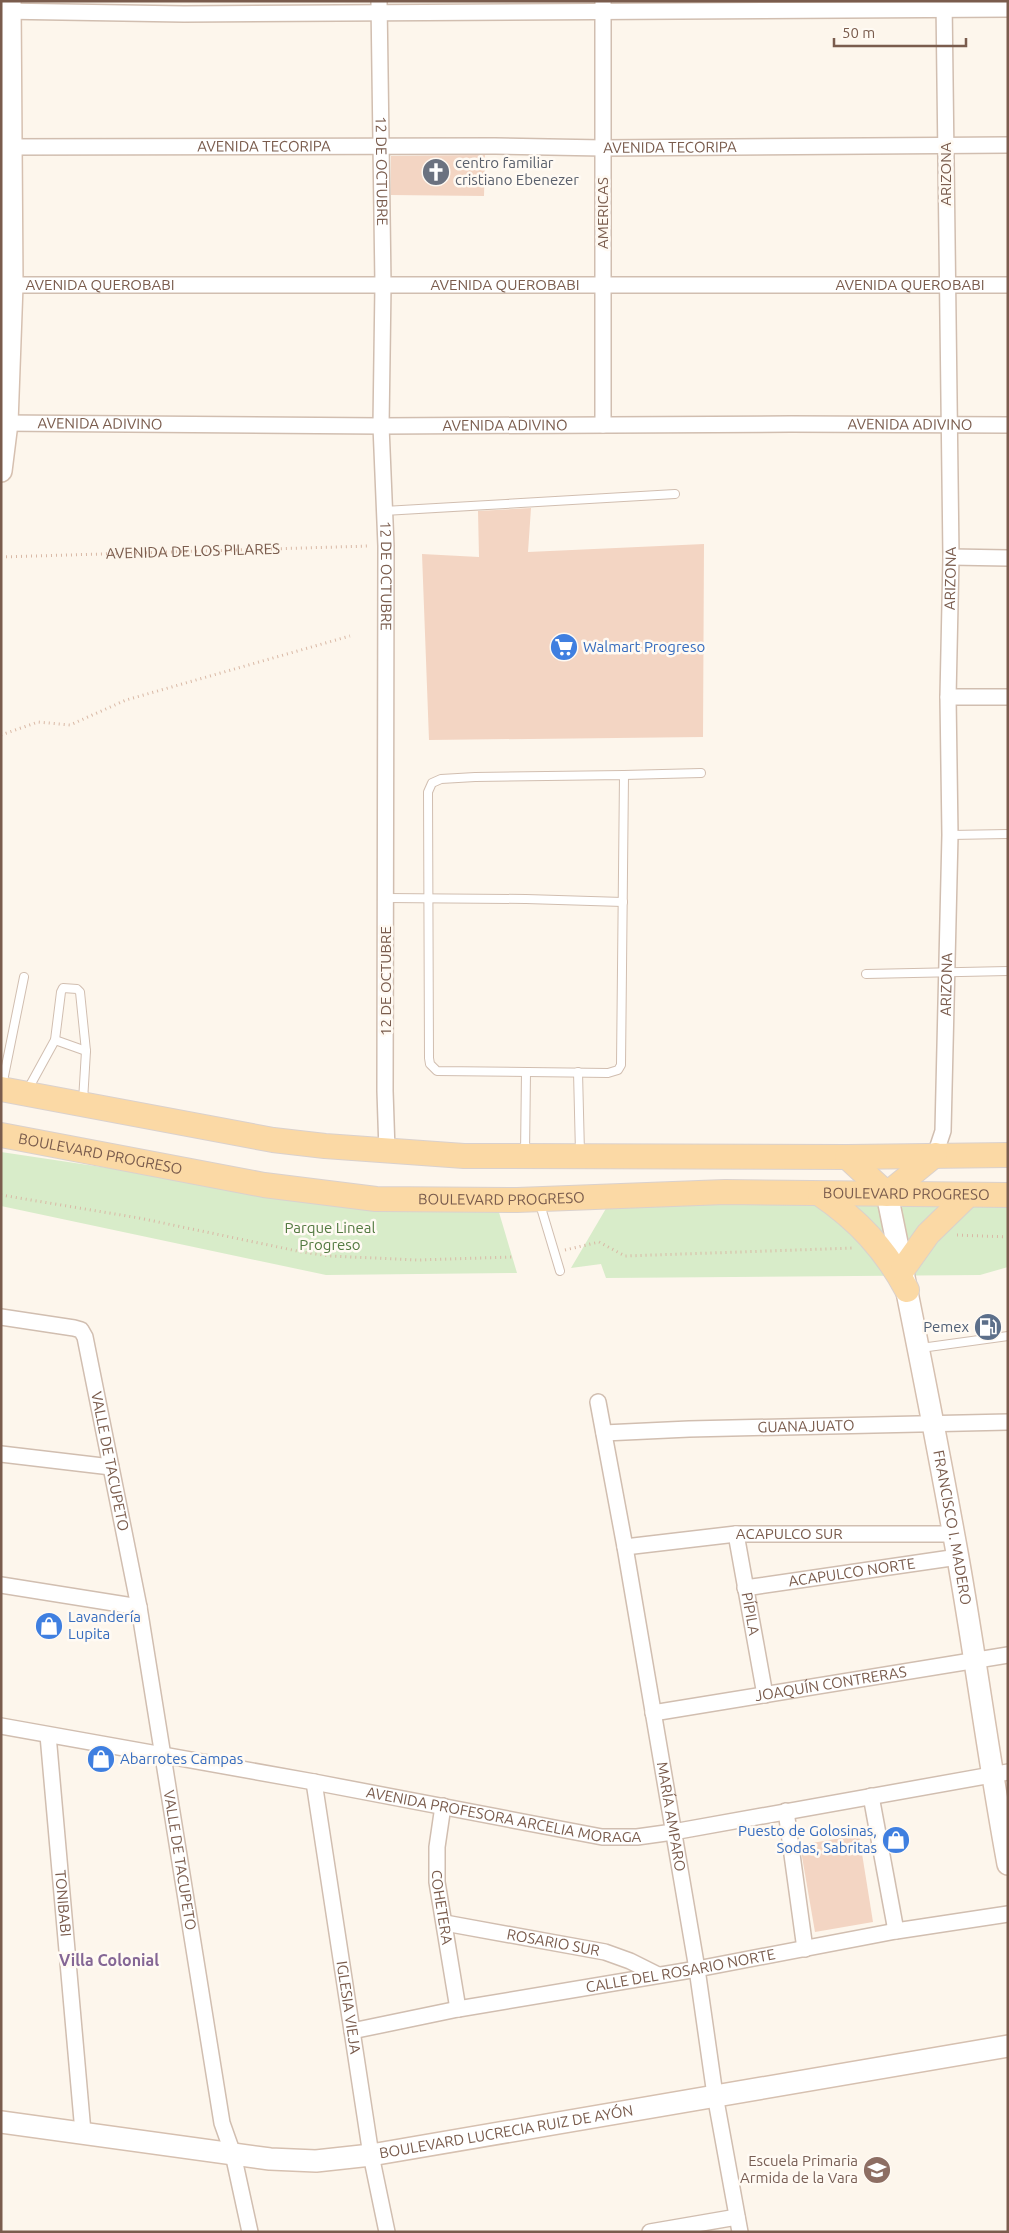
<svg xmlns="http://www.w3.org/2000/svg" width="1009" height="2233" viewBox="0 0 1009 2233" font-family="Ubuntu,sans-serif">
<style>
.green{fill:#d8ecc9}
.building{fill:#f3d5c3}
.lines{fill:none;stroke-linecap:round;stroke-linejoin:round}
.lane-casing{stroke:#d1beb0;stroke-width:10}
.street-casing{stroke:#d1beb0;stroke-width:18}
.secondary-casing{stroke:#d6c0b0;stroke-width:24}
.primary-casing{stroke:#dad1cd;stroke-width:26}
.path{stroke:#d9b8a5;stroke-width:3;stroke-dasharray:1 4;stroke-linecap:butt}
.lane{stroke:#fff;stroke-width:8}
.street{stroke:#fff;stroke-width:15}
.secondary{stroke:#fff;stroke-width:21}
.primary{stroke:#fbd9a5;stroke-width:24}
.labels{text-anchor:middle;stroke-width:5;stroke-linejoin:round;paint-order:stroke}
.street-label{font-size:15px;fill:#7a5c4d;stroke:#fffaf3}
.worship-label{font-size:15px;fill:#5b616d;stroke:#fffaf3;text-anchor:start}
.shop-label{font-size:15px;fill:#366cbe;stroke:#fffaf3;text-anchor:start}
.park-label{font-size:15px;fill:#537a41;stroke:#fffaf3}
.service-label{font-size:15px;fill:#4e5e75;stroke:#fffaf3;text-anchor:end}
.education-label{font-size:15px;fill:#785e54;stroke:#fffaf3;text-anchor:end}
.neighbourhood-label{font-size:16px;font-weight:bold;fill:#846695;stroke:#fffaf3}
</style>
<rect width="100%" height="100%" fill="#fdf6ec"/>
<g class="green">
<polygon points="1,1152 269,1192 498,1209 517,1273 326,1275 1,1206"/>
<polygon points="1008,1199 1008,1267 980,1275 606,1278 601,1264 571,1268 611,1200"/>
</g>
<g class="building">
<polygon points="485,155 484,196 391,195 391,156"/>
<polygon points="531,508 528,552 704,544 703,737 429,740 422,554 479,557 478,511"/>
<polygon points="859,1835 873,1922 815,1932 800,1845"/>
</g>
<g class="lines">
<defs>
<g id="lane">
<polyline points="384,511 675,494"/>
<polygon points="624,775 621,1065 618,1070 608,1073 437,1071 430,1064 429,1058 428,792 432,783 441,779 475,777"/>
<polyline points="624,775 701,773"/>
<polyline points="950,835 1008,834"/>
<polyline points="387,898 526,899 623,902"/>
<polyline points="866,974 1008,971"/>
<polyline points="55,1040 86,1051"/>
<polyline points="578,1072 580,1153"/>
<polyline points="2,1086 24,977"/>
<polyline points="27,1091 55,1040 61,992 63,988 77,989 80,992 86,1051 83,1101"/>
<polyline points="525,1154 526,1072"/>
<polyline points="539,1201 560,1271"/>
<polyline points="921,1348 1008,1336"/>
</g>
<g id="street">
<path id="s2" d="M379,1L383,285L381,426L386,546L385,1091L387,1151"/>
<polyline points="1,11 184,14 1008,9"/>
<path id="s3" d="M2,147L495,146L603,148L1008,145"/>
<path id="s4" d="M1,285H1008"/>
<path id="s5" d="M1,423L381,426L791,424L1008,425"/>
<polyline points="603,425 603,2"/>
<polyline points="951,557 1008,558"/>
<polyline points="948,697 1008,697"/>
<path id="s6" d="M935,1155L943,1131L950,835L948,697L951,557L944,1"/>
<path id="s7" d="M1,1317L74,1328L81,1330L85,1337L139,1607L222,2123L233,2154L250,2232"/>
<path id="s8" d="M598,1402L625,1547L697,1969L715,2095L740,2232"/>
<path id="s9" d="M604,1433L689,1429L1008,1422"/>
<polyline points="1,1454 111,1467"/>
<path id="s10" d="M736,1534L765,1695"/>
<path id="s11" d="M625,1547L736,1534H953"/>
<polyline points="1,1585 139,1607"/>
<path id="s12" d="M745,1588L958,1557"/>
<path id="s13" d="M653,1713L1008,1655"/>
<path id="s14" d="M1,1726L314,1782L602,1837H637L673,1832L1008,1772"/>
<path id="s15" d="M48,1735L83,2132"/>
<path id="s16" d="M314,1782L371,2155L387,2232"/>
<polyline points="871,1796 896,1931"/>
<path id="s17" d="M443,1806L437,1847V1882L458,2009"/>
<polyline points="786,1811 805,1949"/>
<path id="s18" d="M445,1923L605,1952L630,1961L658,1975"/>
<path id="s19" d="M352,2031L458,2009L697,1969L896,1931L1008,1914"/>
<polyline points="650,2232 737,2217"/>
</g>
<g id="secondary">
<polyline points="1,471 7,423 12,285 10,1"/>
<path id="s20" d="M887,1194C912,1315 936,1436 958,1558C976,1660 989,1762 1008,1864"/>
<path id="s21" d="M1,2122L270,2159L316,2161L371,2155L1008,2046"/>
</g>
<g id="primary">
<polyline points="1,1089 273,1140 325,1146 464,1156 847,1157 1008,1155"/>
<path id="s22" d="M1,1135L264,1185L376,1199L517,1200L725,1192L1008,1195"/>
<polyline points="847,1157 887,1194 935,1155"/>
<path d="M820,1194C858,1220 885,1249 907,1290"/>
<polyline points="903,1269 928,1234 968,1195"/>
</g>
</defs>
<use href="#lane" class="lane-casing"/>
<use href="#street" class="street-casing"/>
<use href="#secondary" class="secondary-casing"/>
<use href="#primary" class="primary-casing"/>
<g class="path">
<path id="s1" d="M1,557L370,546"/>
<polyline points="1,735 38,722 70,725 126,700 350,636"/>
<polyline points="1,1195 139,1218 302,1252 330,1256 418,1260 512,1257"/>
<polyline points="957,1235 1008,1237"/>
<polyline points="565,1250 599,1242 625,1256 854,1248"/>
</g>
<use href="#lane" class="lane"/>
<use href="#street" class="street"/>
<use href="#secondary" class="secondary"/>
<use href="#primary" class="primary"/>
</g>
<defs>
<symbol id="church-disc" viewBox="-11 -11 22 22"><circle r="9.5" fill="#6b7280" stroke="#fffaf3"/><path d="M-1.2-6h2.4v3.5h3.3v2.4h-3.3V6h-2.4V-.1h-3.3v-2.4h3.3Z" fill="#fff"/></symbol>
<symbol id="supermarket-disc" viewBox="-11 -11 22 22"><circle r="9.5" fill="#3f7fe0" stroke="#fffaf3"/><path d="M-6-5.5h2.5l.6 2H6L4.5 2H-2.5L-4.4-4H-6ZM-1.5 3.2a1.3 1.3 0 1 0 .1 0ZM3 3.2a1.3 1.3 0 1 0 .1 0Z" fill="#fff"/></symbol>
<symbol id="fuel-disc" viewBox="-11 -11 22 22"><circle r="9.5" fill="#5c6f8a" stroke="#fffaf3"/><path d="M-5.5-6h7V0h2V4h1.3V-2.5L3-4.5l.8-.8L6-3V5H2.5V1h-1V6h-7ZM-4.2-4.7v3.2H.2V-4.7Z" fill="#fff"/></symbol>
<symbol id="shop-disc" viewBox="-11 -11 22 22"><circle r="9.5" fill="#3f7fe0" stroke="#fffaf3"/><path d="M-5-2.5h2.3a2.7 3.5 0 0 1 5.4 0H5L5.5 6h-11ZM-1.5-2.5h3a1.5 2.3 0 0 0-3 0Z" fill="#fff"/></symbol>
<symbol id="school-disc" viewBox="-11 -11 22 22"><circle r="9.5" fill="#8d6e63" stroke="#fffaf3"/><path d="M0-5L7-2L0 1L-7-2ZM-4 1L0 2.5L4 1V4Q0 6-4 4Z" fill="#fff"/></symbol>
</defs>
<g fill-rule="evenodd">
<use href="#church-disc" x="420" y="156" width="32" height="32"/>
<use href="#supermarket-disc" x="548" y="631" width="32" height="32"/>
<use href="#fuel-disc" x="972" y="1311" width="32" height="32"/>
<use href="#shop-disc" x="33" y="1610" width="32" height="32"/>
<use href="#shop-disc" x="85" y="1743" width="32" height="32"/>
<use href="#shop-disc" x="880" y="1824" width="32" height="32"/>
<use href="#school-disc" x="861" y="2154" width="32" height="32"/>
</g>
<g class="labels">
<g class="street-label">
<text dy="5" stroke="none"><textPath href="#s3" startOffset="262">AVENIDA TECORIPA</textPath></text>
<text dy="5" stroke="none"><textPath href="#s3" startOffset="668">AVENIDA TECORIPA</textPath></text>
<text dy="5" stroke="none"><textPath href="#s2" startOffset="170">12 DE OCTUBRE</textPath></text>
<text transform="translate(946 174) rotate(-90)" y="5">ARIZONA</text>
<text transform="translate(603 213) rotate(-90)" y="5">AMERICAS</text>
<text dy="5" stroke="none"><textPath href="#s4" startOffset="99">AVENIDA QUEROBABI</textPath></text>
<text dy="5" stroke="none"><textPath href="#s4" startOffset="504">AVENIDA QUEROBABI</textPath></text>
<text dy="5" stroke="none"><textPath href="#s4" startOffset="909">AVENIDA QUEROBABI</textPath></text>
<text dy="5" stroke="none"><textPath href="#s5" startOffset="99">AVENIDA ADIVINO</textPath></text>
<text dy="5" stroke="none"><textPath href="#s5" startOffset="909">AVENIDA ADIVINO</textPath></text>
<text dy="5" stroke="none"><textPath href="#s5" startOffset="504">AVENIDA ADIVINO</textPath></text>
<text dy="5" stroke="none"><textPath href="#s1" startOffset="192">AVENIDA DE LOS PILARES</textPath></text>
<text dy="5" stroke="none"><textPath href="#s2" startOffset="575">12 DE OCTUBRE</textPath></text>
<text dy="5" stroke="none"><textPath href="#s6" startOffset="578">ARIZONA</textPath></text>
<text transform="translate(386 981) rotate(-90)" y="5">12 DE OCTUBRE</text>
<text dy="5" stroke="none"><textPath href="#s6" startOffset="172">ARIZONA</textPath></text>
<text dy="5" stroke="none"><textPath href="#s22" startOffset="101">BOULEVARD PROGRESO</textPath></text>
<text dy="5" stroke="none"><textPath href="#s22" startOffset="911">BOULEVARD PROGRESO</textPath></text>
<text dy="5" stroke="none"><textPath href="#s22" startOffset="506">BOULEVARD PROGRESO</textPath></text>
<text dy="5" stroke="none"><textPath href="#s9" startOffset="202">GUANAJUATO</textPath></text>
<text dy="5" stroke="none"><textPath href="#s7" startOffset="216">VALLE DE TACUPETO</textPath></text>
<text dy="5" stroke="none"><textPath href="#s20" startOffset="340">FRANCISCO I. MADERO</textPath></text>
<text dy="5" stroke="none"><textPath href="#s11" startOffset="165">ACAPULCO SUR</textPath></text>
<text dy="5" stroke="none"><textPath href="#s12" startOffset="108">ACAPULCO NORTE</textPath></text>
<text dy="5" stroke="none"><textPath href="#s10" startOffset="81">PÍPILA</textPath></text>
<text dy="5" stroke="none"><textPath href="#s13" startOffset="180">JOAQUÍN CONTRERAS</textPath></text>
<text dy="5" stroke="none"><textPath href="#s14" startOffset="511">AVENIDA PROFESORA ARCELIA MORAGA</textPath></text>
<text dy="5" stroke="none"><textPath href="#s8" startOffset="421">MARÍA AMPARO</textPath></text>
<text dy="5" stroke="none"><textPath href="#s7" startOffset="621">VALLE DE TACUPETO</textPath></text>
<text dy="5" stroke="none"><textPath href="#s15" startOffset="169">TONIBABI</textPath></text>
<text dy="5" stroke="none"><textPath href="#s17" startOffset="102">COHETERA</textPath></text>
<text dy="5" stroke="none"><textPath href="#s18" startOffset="110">ROSARIO SUR</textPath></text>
<text dy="5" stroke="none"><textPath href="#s19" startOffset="334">CALLE DEL ROSARIO NORTE</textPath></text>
<text dy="5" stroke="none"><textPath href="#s16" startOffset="228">IGLESIA VIEJA</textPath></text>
<text dy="5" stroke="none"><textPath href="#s21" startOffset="510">BOULEVARD LUCRECIA RUIZ DE AYÓN</textPath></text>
</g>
<g class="worship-label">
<text x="455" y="168">centro familiar<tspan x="455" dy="17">cristiano Ebenezer</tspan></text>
</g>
<g class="shop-label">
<text x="583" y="652">Walmart Progreso</text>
<text x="68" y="1622">Lavandería<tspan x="68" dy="17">Lupita</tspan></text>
<text x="120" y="1764">Abarrotes Campas</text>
<text x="877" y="1836" text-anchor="end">Puesto de Golosinas,<tspan x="877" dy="17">Sodas, Sabritas</tspan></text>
</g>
<g class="park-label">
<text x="330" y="1233">Parque Lineal<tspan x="330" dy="17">Progreso</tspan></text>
</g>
<g class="service-label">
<text x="969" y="1332">Pemex</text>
</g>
<g class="education-label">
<text x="858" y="2166">Escuela Primaria<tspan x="858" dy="17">Armida de la Vara</tspan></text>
</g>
<g class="neighbourhood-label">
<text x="109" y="1966">Villa Colonial</text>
</g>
</g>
<rect width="1009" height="2233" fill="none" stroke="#7a5c4d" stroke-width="5"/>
<path d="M834 38v8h132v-8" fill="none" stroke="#7a5c4d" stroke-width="2.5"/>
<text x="842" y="38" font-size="15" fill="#7a5c4d" stroke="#fffaf3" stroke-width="4" paint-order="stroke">50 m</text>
</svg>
